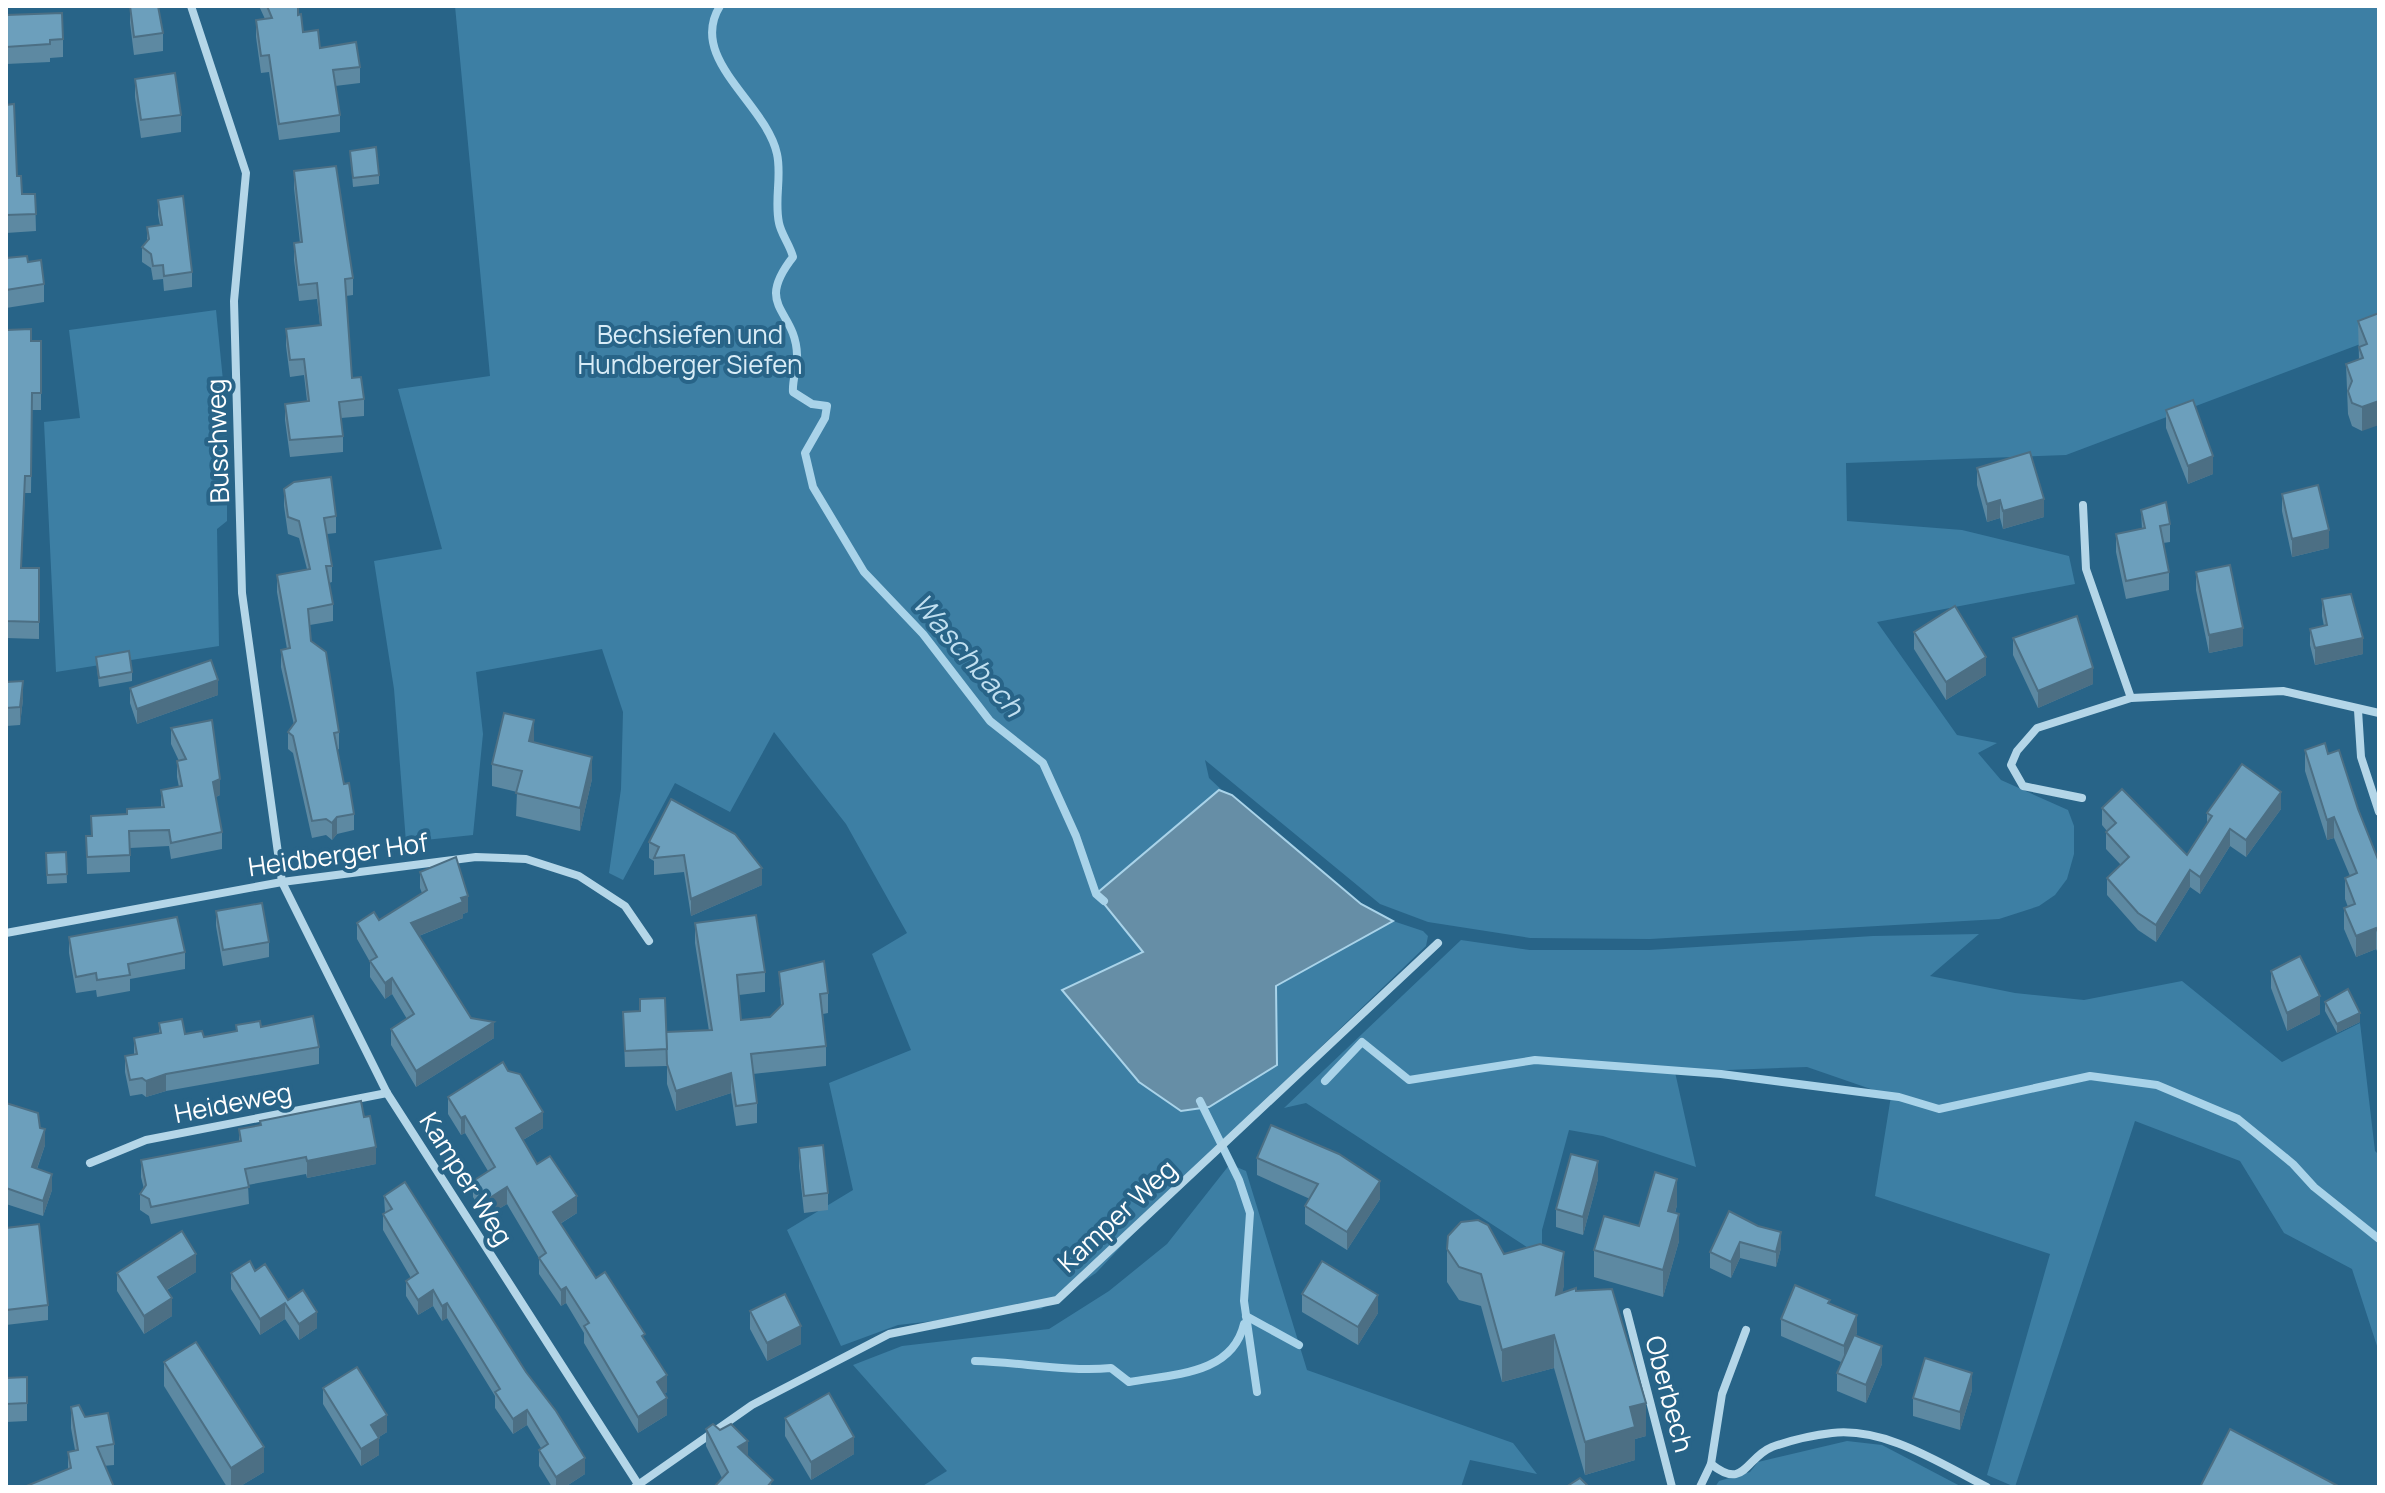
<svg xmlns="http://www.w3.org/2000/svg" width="2385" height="1493" viewBox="0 0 2385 1493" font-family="Manrope,sans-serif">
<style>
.green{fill:#3d7fa4}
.water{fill:#668ea6;stroke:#a9d3e9;stroke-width:2}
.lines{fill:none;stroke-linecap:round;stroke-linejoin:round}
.stream{stroke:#a9d3e9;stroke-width:8}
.street{stroke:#b4d6e8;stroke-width:8}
.wall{fill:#5d89a2}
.shaded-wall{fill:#4c6f84}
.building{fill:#6c9fbc;stroke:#4c6f84;stroke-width:2}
.labels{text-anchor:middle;stroke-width:8;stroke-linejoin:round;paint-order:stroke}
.park-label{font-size:26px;fill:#d8ecf7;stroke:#286488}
.street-label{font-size:26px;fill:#fff;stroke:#286488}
.water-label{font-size:28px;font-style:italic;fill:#c0dff0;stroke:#286488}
</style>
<rect width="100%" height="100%" fill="#286488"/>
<g class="green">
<polygon points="455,6 2379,6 2379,337 2066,455 1846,463 1847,521 1962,530 2069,556 2075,584 1877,622 1957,735 1997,743 1978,753 2001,780 2068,810 2074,826 2074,854 2067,879 2055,895 2039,906 1999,919 1650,939 1530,938 1428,922 1380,904 1205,760 1209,778 1226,794 1277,1065 1275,986 1393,921 1423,931 1428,936 1426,946 1199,1164 1096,1273 1041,1309 898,1325 841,1346 787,1230 853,1190 829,1083 911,1050 872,954 907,933 846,824 774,732 730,812 675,783 623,880 609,873 621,789 623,712 602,649 476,672 483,734 473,835 406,842 394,689 374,561 442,549 398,389 490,376"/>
<polygon points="216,310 227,421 227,521 217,529 219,646 56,672 44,422 80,418 69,330"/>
<polygon points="1979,934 1930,976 2015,993 2084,1000 2182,981 2282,1062 2360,1023 2375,1151 2379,1155 2379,1352 2352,1269 2284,1233 2240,1161 2135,1121 2015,1487 1987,1475 2050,1254 1875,1196 1891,1096 1807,1067 1675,1072 1696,1167 1603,1136 1569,1130 1542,1230 1542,1257 1306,1103 1284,1108 1461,940 1530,950 1649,950 1873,936"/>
<polygon points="1234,1159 1234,1166 1246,1171 1307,1370 1513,1443 1537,1474 1470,1460 1461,1487 921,1487 947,1471 853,1365 902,1346 1049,1329 1109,1291 1167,1244"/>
<polygon points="1847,1441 1882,1445 1962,1487 1715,1487 1719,1481 1750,1472 1758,1462"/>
</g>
<polygon class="water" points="1219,790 1232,795 1361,904 1393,921 1276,986 1277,1065 1209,1107 1181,1111 1139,1082 1062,990 1143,952 1096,894"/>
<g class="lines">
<g class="stream">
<path d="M720,6C687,59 766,103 777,154C782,176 774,200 779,223C781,234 790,245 793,257C753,308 796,309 797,355C798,367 792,379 793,392L812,404L827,406L825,418L805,453L813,487L864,572L923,634L990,721L1043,763L1076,836L1096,894L1104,901"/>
<polyline points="1325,1081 1362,1042 1409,1080 1535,1060 1721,1074 1899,1097 1939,1109 2090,1076 2157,1085 2238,1119 2293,1164 2314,1187 2379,1239"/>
<polyline points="1200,1101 1239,1180 1250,1213 1244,1301 1257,1392"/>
<polyline points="1246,1316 1299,1345"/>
<path d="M975,1361C1020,1362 1066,1372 1111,1368L1129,1382C1173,1374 1232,1375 1244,1324"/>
</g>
<g class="street">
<polyline points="191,6 246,173 234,301 242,593 282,882 387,1093 638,1484"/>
<polyline points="2083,505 2086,569 2131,698"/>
<polyline points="2358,710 2361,757 2379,812"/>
<polyline points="2082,798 2023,786 2011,765 2017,751 2037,728 2131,698 2283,691 2379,713"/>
<polyline points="6,933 282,882 476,857 526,859 579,876 625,906 649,941"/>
<polyline points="90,1163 146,1140 387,1093"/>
<polyline points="1627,1312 1672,1487"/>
<path d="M1711,1464C1745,1491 1745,1458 1772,1447C1789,1441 1814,1435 1832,1433C1886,1427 1941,1464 1987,1487"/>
<polyline points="635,1487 752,1405 889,1334 1057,1300 1438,943"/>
<polyline points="1700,1487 1711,1464 1722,1394 1746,1330"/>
</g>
</g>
<g class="wall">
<polygon points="130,6 163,33 163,51 134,55 130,23"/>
<polygon points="259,6 298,6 298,15 303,32 320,48 360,67 360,83 335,86 340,115 340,132 279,140 269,72 261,73 256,37 256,20 265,19"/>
<polygon points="6,15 63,39 63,57 50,58 50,62 6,64"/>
<polygon points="135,79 181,115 181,132 141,138 135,97"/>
<polygon points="6,105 17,176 22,194 35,194 36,231 6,233"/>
<polygon points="350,151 379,175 379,184 353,187"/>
<polygon points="294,171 353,278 353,295 346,296 352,378 364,399 364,416 341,418 343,436 343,452 290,457 285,420 285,404 307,401 304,375 290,377 286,346 286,329 320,325 317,299 299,301 294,260 294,243 300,243 294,188"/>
<polygon points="158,200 192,272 192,287 164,291 163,279 153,280 151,268 142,262 142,247 147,241 147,227 160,225 158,215"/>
<polygon points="6,258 28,262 44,284 44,302 6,308"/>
<polygon points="2379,313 2362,431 2352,426 2348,414 2346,364 2359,360 2358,321"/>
<polygon points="6,330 31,341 41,341 41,410 32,410 31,493 25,493 21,568 39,568 39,639 6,638"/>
<polygon points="2166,410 2213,474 2188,484 2166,428"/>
<polygon points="1977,468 2044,517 2003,529 2000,518 1987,522 1977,485"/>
<polygon points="284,489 336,516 336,533 327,534 332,566 332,582 329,583 333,604 333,621 310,625 311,641 339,732 339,749 337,750 344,784 354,814 354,830 337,834 332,840 326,835 312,838 293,753 288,749 288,732 294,725 281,667 281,650 287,649 277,592 277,575 307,569 299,538 288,534 284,506"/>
<polygon points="2282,494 2329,548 2292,557 2282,511"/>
<polygon points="2141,510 2170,524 2170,542 2163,543 2169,572 2169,590 2126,599 2116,552 2116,534 2142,529"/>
<polygon points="2196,572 2243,646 2209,653 2196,590"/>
<polygon points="2322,599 2363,654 2315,665 2310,645 2310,629 2324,626 2322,616"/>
<polygon points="1914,632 1986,675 1946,700 1914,649"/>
<polygon points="2013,638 2093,684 2038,708 2013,655"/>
<polygon points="96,657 132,672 132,681 99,687"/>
<polygon points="6,682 23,699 20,725 6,726"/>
<polygon points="130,688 218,695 137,724 130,703"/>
<polygon points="171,728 220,795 216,797 222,832 222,849 171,859 169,846 130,848 130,872 87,874 86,836 91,836 127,814 161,807 161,790 179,787 177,777 177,761 179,761 171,744"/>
<polygon points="534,743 592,779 580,831 516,816 517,792 492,786 492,764"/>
<polygon points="2305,750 2328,754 2358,809 2379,862 2379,955 2376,949 2356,957 2344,929 2344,908 2348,907 2345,899 2345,878 2350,876 2334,838 2327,840 2305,771"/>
<polygon points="2102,808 2187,855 2207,824 2207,813 2281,809 2246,857 2230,846 2200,894 2190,887 2156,942 2138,930 2107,895 2107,878 2121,865 2106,849 2106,832 2107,831 2102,825"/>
<polygon points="649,842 762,885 691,916 684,872 654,875 654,861 649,858"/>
<polygon points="66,852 67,883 47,884 46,853"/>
<polygon points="420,872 468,912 463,914 463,918 419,936 471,1018 494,1038 416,1087 391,1045 391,1029 407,1019 392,994 385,999 370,977 370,962 357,939 357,923 379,920 422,893 420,888"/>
<polygon points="216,911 269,942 269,957 223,966 216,926"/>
<polygon points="695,923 765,972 765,992 739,995 741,1020 770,1017 781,1006 779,972 828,993 828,1013 823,1014 826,1046 826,1066 753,1074 757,1103 757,1123 736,1126 731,1093 676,1111 667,1084 667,1063 667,1066 625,1067 623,1012 640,1012 640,999 666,1040 709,1031 695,943"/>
<polygon points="69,937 185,952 185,969 130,979 130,991 97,997 96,990 76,993 69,953"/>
<polygon points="2271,971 2320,1014 2287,1031 2271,988"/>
<polygon points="2325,1002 2360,1022 2337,1033 2325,1011"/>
<polygon points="159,1023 185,1034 204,1037 236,1031 236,1025 261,1027 319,1047 319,1064 166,1091 146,1097 142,1094 130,1096 125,1072 125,1056 134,1054 134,1038 159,1033"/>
<polygon points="448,1097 543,1128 523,1140 537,1164 577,1213 560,1224 596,1278 645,1341 667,1392 664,1394 667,1415 638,1433 584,1343 584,1333 566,1303 561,1306 539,1274 539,1258 507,1204 485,1217 473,1197 473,1181 488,1171 465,1133 461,1135 448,1114"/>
<polygon points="6,1103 45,1145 37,1169 52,1190 43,1216 6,1204"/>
<polygon points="364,1117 376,1164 307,1178 306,1174 248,1185 249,1204 151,1224 149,1216 140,1210 140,1194 144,1189 141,1177 141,1160 239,1142 239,1129 260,1125 260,1121"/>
<polygon points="799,1148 828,1193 828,1210 804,1213 799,1166"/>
<polygon points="1257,1158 1380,1199 1347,1250 1305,1224 1305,1206 1310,1199 1257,1175"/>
<polygon points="1598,1179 1583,1235 1556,1227 1556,1209"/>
<polygon points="384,1196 585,1474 565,1487 552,1487 539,1466 539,1450 541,1448 527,1425 513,1434 495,1408 495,1396 447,1318 442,1321 433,1306 418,1315 406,1296 406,1281 411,1278 383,1230 383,1214 385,1213"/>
<polygon points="1677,1205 1675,1213 1679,1241 1663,1297 1594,1277 1594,1250"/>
<polygon points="1729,1211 1781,1248 1776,1267 1740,1258 1731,1278 1710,1268 1710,1252"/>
<polygon points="6,1228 48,1305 48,1320 6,1325"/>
<polygon points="1447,1249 1504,1254 1564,1285 1562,1292 1576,1291 1646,1436 1635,1439 1635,1460 1585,1475 1554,1368 1502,1382 1481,1306 1459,1300 1447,1282"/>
<polygon points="255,1271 288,1300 317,1328 299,1340 285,1319 260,1335 231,1289 231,1273"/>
<polygon points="196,1272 167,1290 172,1316 144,1334 117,1291 117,1273"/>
<polygon points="1302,1294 1378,1313 1358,1345 1302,1312"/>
<polygon points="1830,1304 1857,1333 1856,1335 1882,1364 1866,1403 1837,1391 1837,1373 1841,1362 1781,1336 1781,1319"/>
<polygon points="750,1311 801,1344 767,1361 750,1329"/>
<polygon points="164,1362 264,1472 239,1487 227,1487 164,1386"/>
<polygon points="27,1377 27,1421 6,1422 6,1378"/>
<polygon points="323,1388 387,1432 379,1437 379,1455 361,1466 323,1404"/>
<polygon points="1972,1390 1960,1430 1913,1416 1913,1398"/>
<polygon points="71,1407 85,1417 114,1444 114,1465 68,1469 68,1452 75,1450 71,1428"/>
<polygon points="785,1418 854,1454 811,1480 785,1436"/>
<polygon points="706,1429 748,1457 773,1487 722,1478 706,1446"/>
</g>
<g class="shaded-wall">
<polygon points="2379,401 2379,425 2362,431 2362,407"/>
<polygon points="2213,456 2213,474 2188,484 2188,466"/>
<polygon points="25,476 25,493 21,584 21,568"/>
<polygon points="2044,499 2044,517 2003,529 2003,511"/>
<polygon points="2000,500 2000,518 1987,522 1987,504"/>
<polygon points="2329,530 2329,548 2292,557 2292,539"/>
<polygon points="2243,628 2243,646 2209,653 2209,635"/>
<polygon points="2363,638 2363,654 2315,665 2315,648"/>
<polygon points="1986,657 1986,675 1946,700 1946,682"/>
<polygon points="2093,668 2093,684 2038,708 2038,691"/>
<polygon points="218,680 218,695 137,724 137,709"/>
<polygon points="23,681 23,699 20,725 20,707"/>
<polygon points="534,720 534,742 529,741"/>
<polygon points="592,757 592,779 580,831 580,808"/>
<polygon points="220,779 220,795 213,798 213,782"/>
<polygon points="2281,792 2281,809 2246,857 2246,840"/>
<polygon points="337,817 337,834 332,840 332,823"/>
<polygon points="2334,817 2334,838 2327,840 2327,820"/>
<polygon points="2230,829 2230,846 2200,894 2200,877"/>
<polygon points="762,868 762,885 691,916 691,899"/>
<polygon points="2190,870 2190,887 2156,942 2156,925"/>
<polygon points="468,896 468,912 463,914 463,918 411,939 411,923"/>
<polygon points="2376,928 2376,949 2356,957 2356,936"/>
<polygon points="392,978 392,994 385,999 385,983"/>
<polygon points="2320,996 2320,1014 2287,1031 2287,1013"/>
<polygon points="2360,1013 2360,1022 2337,1033 2337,1024"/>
<polygon points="494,1022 494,1038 416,1087 416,1071"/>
<polygon points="731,1073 731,1093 676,1111 676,1091"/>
<polygon points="166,1074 166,1091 146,1097 146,1081"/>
<polygon points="543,1112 543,1128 516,1144 516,1128"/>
<polygon points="465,1116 465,1133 461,1135 461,1118"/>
<polygon points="45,1129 45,1145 32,1183 32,1167"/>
<polygon points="376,1147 376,1164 307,1178 307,1161"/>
<polygon points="1598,1161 1598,1179 1583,1235 1583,1217"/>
<polygon points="52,1174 52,1190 43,1216 43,1201"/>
<polygon points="1677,1179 1677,1205 1668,1238 1668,1211"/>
<polygon points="1380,1181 1380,1199 1347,1250 1347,1232"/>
<polygon points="507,1187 507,1204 485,1217 485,1201"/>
<polygon points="577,1196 577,1213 553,1228 553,1212"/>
<polygon points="1679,1214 1679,1241 1663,1297 1663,1270"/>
<polygon points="1781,1232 1781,1248 1776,1267 1776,1252"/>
<polygon points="1740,1242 1740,1258 1731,1278 1731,1262"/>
<polygon points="1564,1252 1564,1285 1556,1327 1556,1295"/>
<polygon points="196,1254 196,1272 158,1295 158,1277"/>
<polygon points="566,1287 566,1303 561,1306 561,1290"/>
<polygon points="433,1290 433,1306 418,1315 418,1300"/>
<polygon points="1378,1295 1378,1313 1358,1345 1358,1327"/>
<polygon points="172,1298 172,1316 144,1334 144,1316"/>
<polygon points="285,1303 285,1319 260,1335 260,1319"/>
<polygon points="447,1303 447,1318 442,1321 442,1306"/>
<polygon points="317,1312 317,1328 299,1340 299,1324"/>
<polygon points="1857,1315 1857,1333 1844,1364 1844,1346"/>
<polygon points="801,1326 801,1344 767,1361 767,1343"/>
<polygon points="1554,1335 1554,1368 1502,1382 1502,1350"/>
<polygon points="1882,1346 1882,1364 1866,1403 1866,1385"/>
<polygon points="1972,1373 1972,1390 1960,1430 1960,1412"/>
<polygon points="667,1375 667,1392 657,1398 657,1382"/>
<polygon points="667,1398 667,1415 638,1433 638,1417"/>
<polygon points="1646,1403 1646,1436 1635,1439 1635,1460 1585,1475 1585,1442 1630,1407"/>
<polygon points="527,1410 527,1425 513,1434 513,1419"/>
<polygon points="387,1415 387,1432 371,1442 371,1425"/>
<polygon points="854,1437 854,1454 811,1480 811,1462"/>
<polygon points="379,1438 379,1455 361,1466 361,1449"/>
<polygon points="748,1441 748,1458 738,1447"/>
<polygon points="264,1447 264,1472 239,1487 231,1487 231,1468"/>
<polygon points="585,1458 585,1474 565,1487 556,1487 556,1477"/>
</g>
<g class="building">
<polygon points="130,6 158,6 163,33 134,37"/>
<polygon points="267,6 298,6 298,15 301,14 303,32 318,30 320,48 356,42 360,67 333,70 340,115 279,124 269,55 261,56 256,20 272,18"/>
<polygon points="62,13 63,39 50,40 50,44 6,47 6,15"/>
<polygon points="175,73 181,115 141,120 135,79"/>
<polygon points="14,104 17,176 21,176 22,194 35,194 36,214 6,215 6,105"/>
<polygon points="376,147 379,175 353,178 350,151"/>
<polygon points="336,166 353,278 345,279 352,378 361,377 364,399 339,402 343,436 290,440 285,404 309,401 304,359 290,360 286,329 321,325 317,283 299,285 294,243 302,242 294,171"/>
<polygon points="183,196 192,272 164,276 163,265 153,266 151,254 142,247 149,239 147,227 162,225 158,200"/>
<polygon points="27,256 28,262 41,260 44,284 6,290 6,258"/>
<polygon points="2379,313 2379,401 2362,407 2352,403 2348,391 2352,381 2346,364 2363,358 2359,347 2367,344 2358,321"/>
<polygon points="31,329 31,341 41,341 41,393 32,393 31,476 25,476 21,568 39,568 39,622 6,621 6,330"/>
<polygon points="2193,400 2213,456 2188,466 2166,410"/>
<polygon points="2030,452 2044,499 2003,511 2000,500 1987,504 1977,468"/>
<polygon points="331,477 336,516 324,518 332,566 326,566 333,604 308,609 311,641 326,652 339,732 334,733 344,784 349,783 354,814 337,817 332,823 326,819 312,821 293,736 288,732 296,721 281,650 290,648 277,575 310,569 299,521 288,517 284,489 294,482"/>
<polygon points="2318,485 2329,530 2292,539 2282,494"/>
<polygon points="2166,502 2170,524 2160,526 2169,572 2126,581 2116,534 2145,528 2141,510"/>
<polygon points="2230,565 2243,628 2209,635 2196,572"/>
<polygon points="2351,594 2363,638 2315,648 2310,629 2327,625 2322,599"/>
<polygon points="1955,606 1986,657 1946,682 1914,632"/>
<polygon points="2077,616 2093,668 2038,691 2013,638"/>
<polygon points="129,651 132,672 99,678 96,657"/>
<polygon points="211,660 218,680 137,709 130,688"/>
<polygon points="23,681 20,707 6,708 6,682"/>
<polygon points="504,713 534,720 529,741 592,757 580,808 516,793 522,771 492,764"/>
<polygon points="212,720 220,779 213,782 222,832 171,843 169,830 129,831 130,855 87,857 86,836 92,836 91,816 127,814 127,809 164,807 161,790 182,786 177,761 186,759 171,728"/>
<polygon points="2325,743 2328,754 2339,750 2358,809 2379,862 2379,934 2376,928 2356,936 2344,908 2355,904 2345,878 2357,873 2334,817 2327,820 2305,750"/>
<polygon points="2242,764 2281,792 2246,840 2230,829 2200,877 2190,870 2156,925 2138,913 2107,878 2129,857 2106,832 2116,823 2102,808 2122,789 2187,855 2212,816 2207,813"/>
<polygon points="671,799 735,834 762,868 691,899 684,855 654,858 659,847 649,842"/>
<polygon points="66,852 67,874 47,875 46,853"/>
<polygon points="456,857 468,896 461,898 463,902 411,923 471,1018 494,1022 416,1071 391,1029 414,1014 392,978 385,983 370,961 377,957 357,923 374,912 379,920 427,890 420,872"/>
<polygon points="262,903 269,942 223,950 216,911"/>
<polygon points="756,915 765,972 737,975 741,1020 770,1017 783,1004 779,972 824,961 828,993 820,994 826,1046 751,1054 757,1103 736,1106 731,1073 676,1091 667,1064 666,1032 712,1030 695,923"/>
<polygon points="177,917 185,952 128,964 130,975 97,980 96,973 76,977 69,937"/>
<polygon points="2300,956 2320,996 2287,1013 2271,971"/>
<polygon points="2348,989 2360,1013 2337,1024 2325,1002"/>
<polygon points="665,998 667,1049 625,1051 623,1012 640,1011 640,999"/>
<polygon points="313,1016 319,1047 166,1074 146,1081 142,1078 130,1080 125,1056 137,1054 134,1038 161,1033 159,1023 182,1019 185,1034 202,1031 204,1037 237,1031 236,1025 260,1021 261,1027"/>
<polygon points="503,1062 508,1071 520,1074 543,1112 516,1128 537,1164 550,1156 577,1196 553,1212 596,1278 605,1272 645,1334 642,1336 667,1375 657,1382 667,1398 638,1417 584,1326 589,1323 566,1287 561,1290 539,1258 546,1253 507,1187 485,1201 473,1181 495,1167 465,1116 461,1118 448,1097"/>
<polygon points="361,1101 364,1117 370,1116 376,1147 307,1161 306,1157 245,1169 249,1187 151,1207 149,1199 140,1194 146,1185 141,1160 241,1141 239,1129 261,1125 260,1121"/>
<polygon points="6,1103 38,1113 40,1128 45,1129 32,1167 52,1174 43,1201 6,1188"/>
<polygon points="1271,1125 1339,1154 1380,1181 1347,1232 1305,1206 1318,1184 1257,1158"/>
<polygon points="823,1145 828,1193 804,1196 799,1148"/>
<polygon points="1571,1154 1598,1161 1583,1217 1556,1209"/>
<polygon points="1655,1172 1677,1179 1668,1211 1679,1214 1663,1270 1594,1250 1604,1216 1639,1226"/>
<polygon points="405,1182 526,1372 556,1411 585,1458 556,1477 539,1450 548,1444 527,1410 513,1419 495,1392 500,1389 447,1303 442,1306 433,1290 418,1300 406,1281 418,1273 383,1214 392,1209 384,1196"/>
<polygon points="1729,1211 1758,1226 1781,1232 1776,1252 1740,1242 1731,1262 1710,1252"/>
<polygon points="1478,1220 1488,1225 1504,1254 1540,1244 1564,1252 1556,1295 1576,1288 1576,1291 1612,1289 1646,1403 1630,1407 1635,1427 1585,1442 1554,1335 1502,1350 1481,1274 1459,1267 1447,1249 1448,1236 1461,1222"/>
<polygon points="39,1224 48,1305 6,1310 6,1228"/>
<polygon points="182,1231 196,1254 158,1277 172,1298 144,1316 117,1273"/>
<polygon points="250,1261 255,1271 265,1264 288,1300 303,1290 317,1312 299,1324 285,1303 260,1319 231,1273"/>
<polygon points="1322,1261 1378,1295 1358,1327 1302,1294"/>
<polygon points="1795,1285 1830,1300 1828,1303 1857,1315 1844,1346 1781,1319"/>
<polygon points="785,1294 801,1326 767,1343 750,1311"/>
<polygon points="1854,1335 1882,1346 1866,1385 1837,1373"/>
<polygon points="196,1342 264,1447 231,1468 164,1362"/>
<polygon points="1925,1358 1972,1373 1960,1412 1913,1398"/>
<polygon points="357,1367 387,1415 371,1425 379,1438 361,1449 323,1388"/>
<polygon points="27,1377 27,1403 6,1404 6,1378"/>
<polygon points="829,1393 854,1437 811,1462 785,1418"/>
<polygon points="79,1405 85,1417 108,1413 114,1444 97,1447 114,1487 24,1487 71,1468 68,1452 78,1450 71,1407"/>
<polygon points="713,1424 720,1430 731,1424 748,1441 738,1447 773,1480 767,1487 714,1487 728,1472 706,1429"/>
<polygon points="2230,1429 2340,1487 2200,1487"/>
<polygon points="1580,1478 1589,1487 1566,1487"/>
</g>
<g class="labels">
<g class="park-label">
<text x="690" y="344">Bechsiefen und<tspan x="690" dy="30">Hundberger Siefen</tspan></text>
</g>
<g class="street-label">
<text transform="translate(218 441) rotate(-92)" y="9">Buschweg</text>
<text transform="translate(338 855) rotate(-8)" y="9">Heidberger Hof</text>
<text transform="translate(233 1103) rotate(-11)" y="9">Heideweg</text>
<text transform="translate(466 1179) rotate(58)" y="9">Kamper Weg</text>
<text transform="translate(1117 1216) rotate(-43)" y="9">Kamper Weg</text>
<text transform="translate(1669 1394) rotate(75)" y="9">Oberbech</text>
</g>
<g class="water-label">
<text transform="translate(968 655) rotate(49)" y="10">Waschbach</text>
</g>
</g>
<rect width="2385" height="1493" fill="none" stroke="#ffffff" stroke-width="16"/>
</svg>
